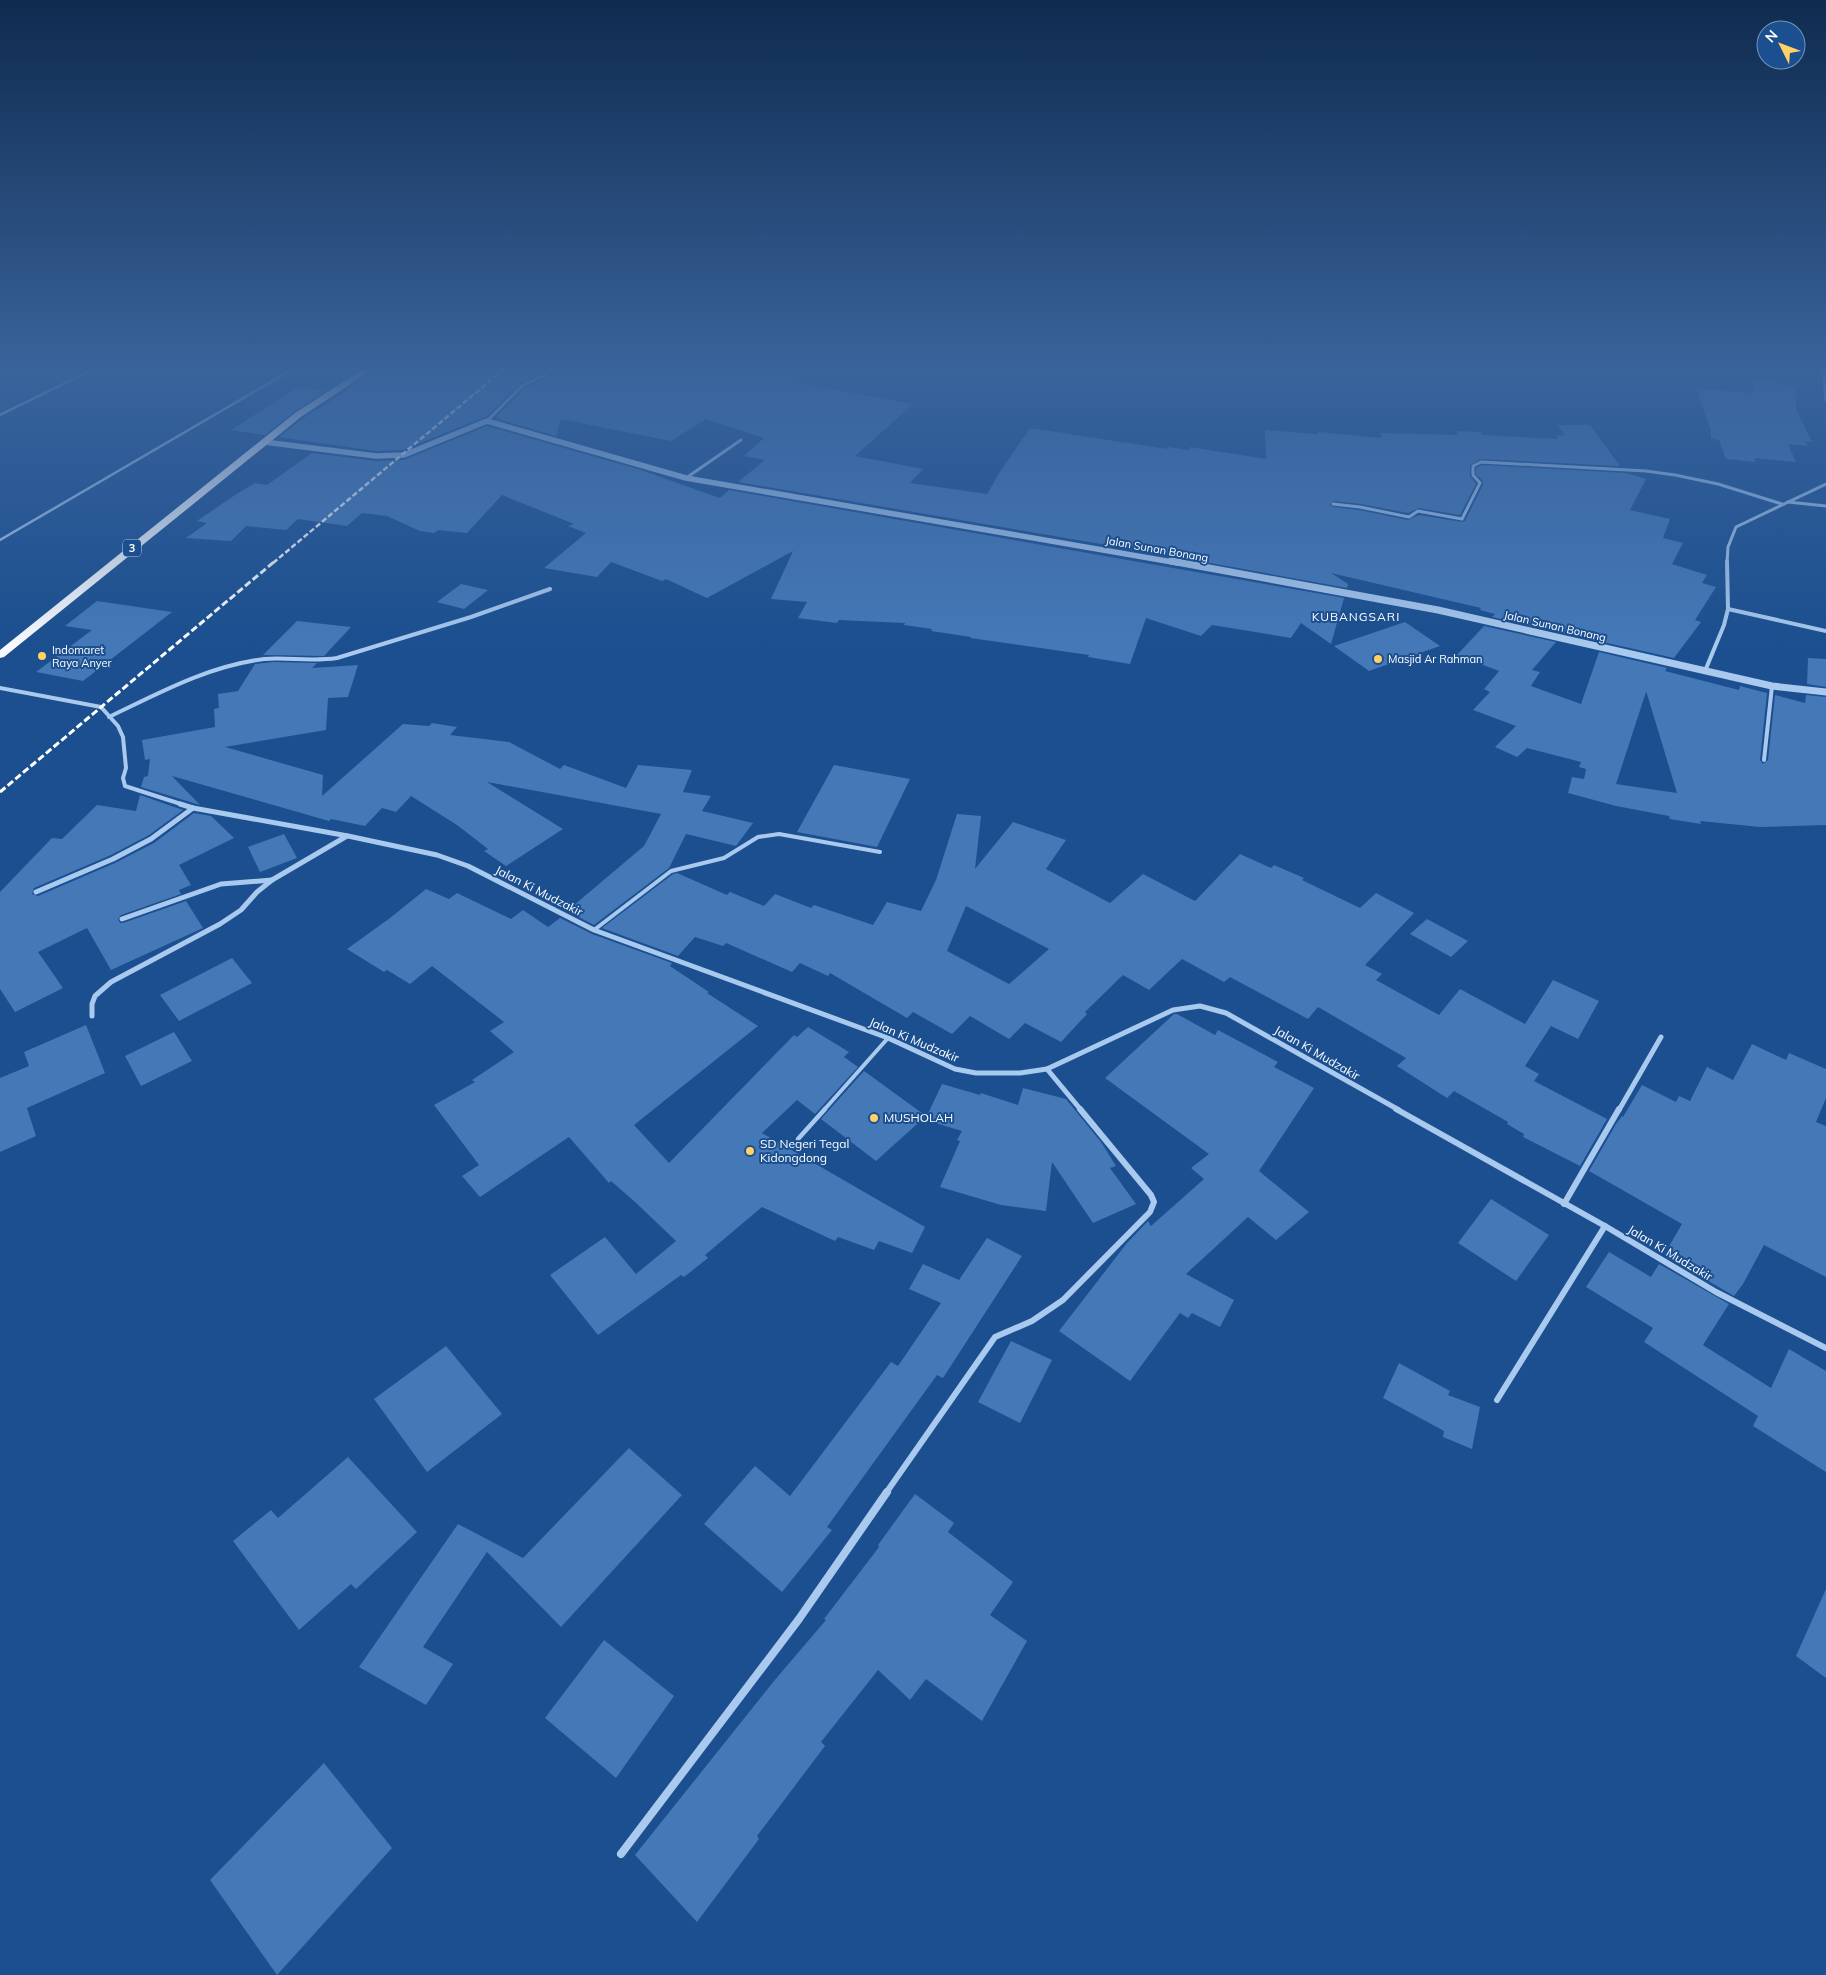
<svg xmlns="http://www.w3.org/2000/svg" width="1826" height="1975" viewBox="0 0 1826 1975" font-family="Mulish,sans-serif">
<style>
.building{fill:#4478b7;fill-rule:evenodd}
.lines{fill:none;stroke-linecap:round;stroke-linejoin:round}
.service-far2{stroke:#a9c9ee;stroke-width:2.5}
.service-far1{stroke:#a9c9ee;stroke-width:4}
.service{stroke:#a9c9ee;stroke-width:4.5}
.minor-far4{stroke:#a9c9ee;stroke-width:3}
.minor-far3{stroke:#a9c9ee;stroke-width:4}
.minor-far2{stroke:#a9c9ee;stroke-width:5}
.minor-far1{stroke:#a9c9ee;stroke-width:6}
.minor{stroke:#a9c9ee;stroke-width:8}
.tertiary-far1{stroke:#a9c9ee;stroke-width:5.5}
.tertiary{stroke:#a9c9ee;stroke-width:7}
.trunk{fill:#f8faff;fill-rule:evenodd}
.rail-far1{stroke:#fff;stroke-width:2.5;stroke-dasharray:5.5 2.5;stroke-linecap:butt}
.rail{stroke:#fff;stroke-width:3;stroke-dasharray:7 3;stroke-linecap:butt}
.poi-dot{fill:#ffd166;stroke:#1b4f8f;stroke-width:2}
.labels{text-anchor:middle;stroke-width:4;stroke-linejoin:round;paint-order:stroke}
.shield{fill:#1b4f8f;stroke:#bbcadd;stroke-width:1}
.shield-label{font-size:11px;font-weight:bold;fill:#fff}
.far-street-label{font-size:11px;fill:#fff;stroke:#1b4f8f}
.far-poi-label{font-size:11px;fill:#fff;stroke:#1b4f8f;text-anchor:start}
.far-quarter-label{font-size:12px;letter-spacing:1px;fill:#fff;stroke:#1b4f8f}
.street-label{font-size:12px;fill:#fff;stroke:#1b4f8f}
.poi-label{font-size:12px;fill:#fff;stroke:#1b4f8f;text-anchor:start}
</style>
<rect width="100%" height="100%" fill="#1b4f8f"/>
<g class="building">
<polygon points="375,369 548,369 520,383 487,416 403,450 376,451 279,437 302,419 343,393"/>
<polygon points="559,369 754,369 794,378 789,381 913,404 855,456 923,469 910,483 987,494 1000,472 1030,428 1167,449 1168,447 1189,450 1190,447 1266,459 1265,430 1318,434 1318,432 1382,438 1380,433 1458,435 1456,431 1481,432 1482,435 1558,439 1556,435 1565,436 1558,425 1590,425 1620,466 1480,459 1470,465 1470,476 1476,484 1460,515 1419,508 1408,513 1361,504 1333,501 1330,505 1333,507 1359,510 1408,520 1419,515 1462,522 1465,521 1483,485 1483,481 1476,474 1476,468 1482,465 1626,473 1646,479 1630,510 1670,519 1663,538 1683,543 1672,564 1707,575 1702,583 1716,587 1695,620 1701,622 1674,658 1492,617 1495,614 1480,610 1481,608 1331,573 1348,584 1347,588 1172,556 738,482 765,460 744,456 764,438 706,419 671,441 561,419 556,436 495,418 524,389 558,372"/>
<polygon points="1753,379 1795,386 1796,409 1812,442 1805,441 1808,446 1788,444 1796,462 1754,458 1756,462 1726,459 1719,440 1711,438 1711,431 1696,388 1753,393"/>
<polygon points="298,387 326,391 294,412 265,435 231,430"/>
<polygon points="487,426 638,469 720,498 729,490 1344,598 1331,644 1301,623 1291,638 1212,625 1201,636 1146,618 1130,664 1088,657 1089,655 970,638 971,637 931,631 932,629 904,625 905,623 839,620 837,623 798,618 807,602 771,599 793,551 707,598 666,579 662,581 611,562 597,577 544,568 586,533 568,526 574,524 502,495 467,533 438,530 434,533 420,531 387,516 362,513 347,526 298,519 286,530 246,526 231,541 186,538 207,523 197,521 235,495 255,483 267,485 312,453 376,461 404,460"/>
<polygon points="461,584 488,590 464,609 437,602"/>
<polygon points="97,601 172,612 83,681 36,672 92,630 65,626"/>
<polygon points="297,621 351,627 324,656 263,655"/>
<polygon points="1405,622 1440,646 1369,671 1334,646"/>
<path d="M1484,626L1556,642L1532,670L1540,672L1531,686L1581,704L1599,652L1667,668L1665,671L1739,690L1740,686L1767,693L1760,760L1763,764L1768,760L1775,695L1805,703L1806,695L1826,697V825L1760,827L1700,821L1701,824L1670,819L1669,816L1616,806L1568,793L1572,777L1584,779L1586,769L1579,767L1581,762L1527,748L1517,757L1495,747L1516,726L1473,710L1490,692L1484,689L1499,671L1457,655ZM1646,692L1647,694L1677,793L1616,784Z"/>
<polygon points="1808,658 1826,659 1826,687 1807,684"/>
<polygon points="273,662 317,663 312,668 358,665 348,697 328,698 326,730 225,747 323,775 322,796 403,724 429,726 432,723 457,727 450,735 509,742 560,769 564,765 626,788 638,765 692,770 683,792 711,796 702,811 753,823 736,846 686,834 669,868 594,925 567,911 644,846 661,814 487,782 563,829 506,866 484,851 488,849 457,825 411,796 396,812 382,808 365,826 331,819 329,821 172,776 200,805 141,787 144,777 148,776 150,759 145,760 142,740 215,727 214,709 219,708 218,694 238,691 255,664"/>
<polygon points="834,765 910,779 877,847 797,832"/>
<polygon points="140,795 183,810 149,835 111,855 34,888 32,894 38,896 115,863 154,843 194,813 211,816 234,838 179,865 191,885 179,890 181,894 121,915 118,919 120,923 123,923 186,901 203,928 111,970 87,928 38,952 63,988 15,1012 0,989 0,892 52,838 62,839 97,805 136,811"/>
<path d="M957,814L981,816L975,869L1013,822L1066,840L1046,869L1110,903L1143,874L1195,901L1240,854L1271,868L1274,865L1304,878L1302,880L1360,908L1376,893L1414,913L1365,965L1382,974L1376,980L1439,1015L1460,989L1525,1024L1553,980L1599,1001L1578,1039L1551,1026L1525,1066L1539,1074L1534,1081L1607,1119L1580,1166L1523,1137L1524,1134L1507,1124L1508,1122L1454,1091L1447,1098L1397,1066L1406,1058L1318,1007L1308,1019L1230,977L1224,982L1182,959L1149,990L1123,975L1085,1012L1087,1014L1061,1042L1025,1023L1009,1039L970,1016L952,1034L913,1012L907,1018L830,973L828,976L800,963L792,972L726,943L723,946L695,937L678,956L602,928L673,874L677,873L727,895L730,892L764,906L775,894L811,908L814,905L873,925L887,902L921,911L936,880ZM966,906L970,908L1049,949L1009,984L947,951Z"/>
<polygon points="284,834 297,858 260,872 248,847"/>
<polygon points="426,889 449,899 457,893 511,919 523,910 548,927 560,918 592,934 672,963 670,966 709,992 707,993 758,1026 634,1125 669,1163 794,1035 797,1037 808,1027 849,1052 844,1057 858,1067 815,1114 797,1100 762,1133 925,1227 912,1253 879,1241 874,1250 838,1237 835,1241 762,1207 705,1255 708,1258 684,1277 681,1275 598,1335 550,1275 605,1237 636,1274 676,1241 634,1201 611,1181 609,1183 569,1137 480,1197 462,1176 479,1165 434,1105 475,1082 472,1080 514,1052 490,1031 504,1022 432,966 410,984 387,970 384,972 347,949 390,918"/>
<polygon points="1427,919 1468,941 1451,957 1410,934"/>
<polygon points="232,958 252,983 179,1021 160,995"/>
<polygon points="1174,1014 1177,1014 1215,1035 1218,1030 1278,1062 1274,1067 1314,1088 1259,1171 1309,1212 1276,1240 1248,1217 1186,1274 1234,1300 1220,1327 1192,1313 1188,1318 1180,1313 1130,1381 1059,1331 1127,1243 1148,1221 1151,1226 1204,1179 1191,1168 1209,1154 1105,1078"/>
<polygon points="86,1025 105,1073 27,1108 36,1136 0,1152 0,1078 29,1066 24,1052"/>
<polygon points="174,1032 192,1061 141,1086 125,1056"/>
<polygon points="1752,1044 1786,1060 1789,1053 1826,1069 1826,1098 1816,1122 1826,1126 1826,1277 1764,1245 1743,1284 1734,1296 1664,1255 1682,1224 1589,1171 1616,1124 1622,1116 1623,1117 1642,1085 1676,1102 1679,1096 1690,1101 1707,1067 1733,1080"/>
<polygon points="864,1071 926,1116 876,1161 821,1119"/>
<polygon points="942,1084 980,1095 981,1093 1018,1105 1023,1088 1066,1099 1101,1142 1116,1166 1110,1168 1136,1204 1093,1223 1052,1162 1046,1211 1001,1205 940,1187 960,1141 957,1140 962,1131 925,1120"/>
<polygon points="1491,1199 1549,1235 1516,1281 1458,1243"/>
<polygon points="987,1238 1022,1256 943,1378 937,1375 827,1527 832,1530 782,1592 704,1524 755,1466 790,1496 891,1362 898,1366 941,1303 909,1289 923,1264 959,1280"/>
<polygon points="1609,1252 1651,1277 1659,1264 1729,1304 1703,1345 1771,1388 1789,1349 1826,1371 1826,1472 1753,1426 1758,1416 1644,1342 1653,1328 1586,1287"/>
<polygon points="1011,1341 1052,1360 1020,1423 978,1402"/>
<polygon points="446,1346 502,1414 427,1472 374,1399"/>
<polygon points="1399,1363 1450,1391 1448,1395 1480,1407 1472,1449 1443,1437 1444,1431 1383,1398"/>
<polygon points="629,1448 682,1495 561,1627 487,1552 423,1647 453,1664 426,1705 359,1667 458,1524 523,1558"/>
<polygon points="348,1457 417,1532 356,1589 351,1584 299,1630 233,1541 271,1510 278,1518"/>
<polygon points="915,1494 954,1523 948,1532 1013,1582 990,1615 1027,1641 982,1721 926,1679 910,1700 878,1670 821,1742 825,1746 757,1836 759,1839 697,1922 635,1855 774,1681 826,1620 824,1619 879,1547 878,1545"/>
<polygon points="1826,1589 1826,1678 1796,1656"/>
<polygon points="604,1640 674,1696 616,1778 545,1718"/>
<polygon points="324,1763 392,1848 277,1975 210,1880"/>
</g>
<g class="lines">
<g class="service-far2">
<polyline points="0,415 94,369"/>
<polyline points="0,540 293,369"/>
</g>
<g class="service-far1">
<polyline points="594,930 671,871 724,858 758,837 779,834 880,852"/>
<polyline points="824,1110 888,1038"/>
</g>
<polyline class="service" points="798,1139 825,1109"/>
<g class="minor-far4">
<polyline points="1823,369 1826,400"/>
<polyline points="487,421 522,386 556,369"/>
<polyline points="686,478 741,440"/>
<polyline points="1788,502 1826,506"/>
<polyline points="1333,504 1360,507 1409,517 1418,511 1462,519 1480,483 1473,475 1473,466 1481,462 1646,471 1675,475 1718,484 1782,504"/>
<polyline points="1727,563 1728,547 1736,527 1826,484"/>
</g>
<g class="minor-far3">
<polyline points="1728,609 1826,631"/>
<polyline points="1705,671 1724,625 1728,609 1727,561"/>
<polyline points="0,688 101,707 118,726 123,737 126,768 123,778 125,786 184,805"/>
<path d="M109,717C159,693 208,666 264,659C288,657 311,662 337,658L471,617L550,589"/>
<polyline points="1764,760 1772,686"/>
</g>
<g class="minor-far2">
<polyline points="180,804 193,808 348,836 437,855 468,866 594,930 888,1038 955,1069 976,1073 1020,1073 1047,1069 1173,1010 1200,1006 1226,1013 1399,1110"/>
<polyline points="36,892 113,859 151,839 193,808"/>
<polyline points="122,919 221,884 272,880"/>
<polyline points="92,1016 92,1004 95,996 111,982 220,924 241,910 257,892 272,880 347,836"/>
<polyline points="1047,1069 1081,1110"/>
<polyline points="1619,1110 1661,1037"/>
</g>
<g class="minor-far1">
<polyline points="1396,1109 1605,1226 1716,1292 1826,1348"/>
<polyline points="1564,1204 1619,1109"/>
<polyline points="1497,1400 1605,1226"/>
<polyline points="886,1493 995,1337 1032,1321 1063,1300 1150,1212 1154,1202 1151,1195 1080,1109"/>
</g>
<polyline class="minor" points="621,1854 799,1619 887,1492"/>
<polyline class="tertiary-far1" points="264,442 376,456 404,455 487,421 686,478 1178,563"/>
<polyline class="tertiary" points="1171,561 1438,610 1772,686 1826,692"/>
<polygon class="trunk" points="363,369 373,369 301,417 4,657 0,658 0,650 295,413"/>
<polyline class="rail-far1" points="273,563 504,369"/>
<polyline class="rail" points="0,792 275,561"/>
</g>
<linearGradient id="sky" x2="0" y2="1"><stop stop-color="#0f2b4f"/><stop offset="0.57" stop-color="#39639b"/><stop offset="1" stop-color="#39639b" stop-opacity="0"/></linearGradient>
<rect width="1826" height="646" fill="url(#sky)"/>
<g class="poi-dot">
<circle cx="42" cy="656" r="5"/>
<circle cx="1378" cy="659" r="5"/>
<circle cx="874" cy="1118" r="5"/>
<circle cx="750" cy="1151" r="5"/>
</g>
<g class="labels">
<rect class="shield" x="123" y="539.5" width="18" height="17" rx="4"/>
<g class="shield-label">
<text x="132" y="552">3</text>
</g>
<g class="far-street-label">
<text transform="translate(1157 549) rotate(10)" y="4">Jalan Sunan Bonang</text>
<text transform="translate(1555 626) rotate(13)" y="4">Jalan Sunan Bonang</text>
</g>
<g class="far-poi-label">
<text x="52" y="654">Indomaret<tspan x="52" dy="13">Raya Anyer</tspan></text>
<text x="1388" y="663">Masjid Ar Rahman</text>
</g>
<g class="far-quarter-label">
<text x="1356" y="621">KUBANGSARI</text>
</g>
<g class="street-label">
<text transform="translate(539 891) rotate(27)" y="4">Jalan Ki Mudzakir</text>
<text transform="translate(914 1040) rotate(23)" y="4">Jalan Ki Mudzakir</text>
<text transform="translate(1317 1053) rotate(30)" y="4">Jalan Ki Mudzakir</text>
<text transform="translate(1670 1253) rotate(31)" y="4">Jalan Ki Mudzakir</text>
</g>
<g class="poi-label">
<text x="884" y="1122">MUSHOLAH</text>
<text x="760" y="1148">SD Negeri Tegal<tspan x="760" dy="14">Kidongdong</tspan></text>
</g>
</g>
<g transform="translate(1781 45) rotate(312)"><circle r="24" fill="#1b4f8f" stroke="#7695bc"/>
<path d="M0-4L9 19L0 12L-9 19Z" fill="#ffd166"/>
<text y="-8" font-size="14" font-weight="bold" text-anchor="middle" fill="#ffffff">N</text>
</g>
</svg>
